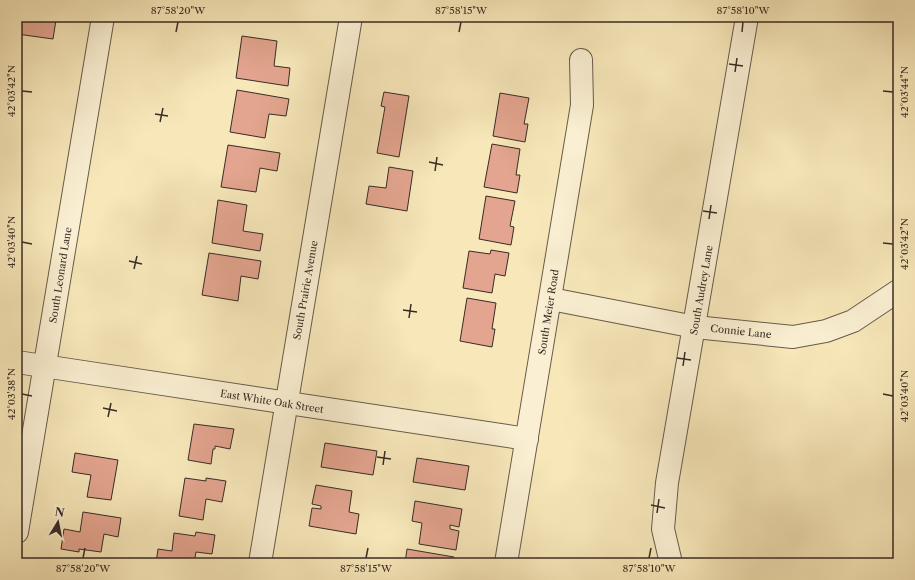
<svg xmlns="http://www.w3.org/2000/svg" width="915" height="580" viewBox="0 0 915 580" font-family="'Libre Caslon Text',serif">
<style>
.building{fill:#e3a58f;stroke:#382c26}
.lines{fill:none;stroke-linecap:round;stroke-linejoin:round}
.minor-casing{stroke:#685b4b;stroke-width:24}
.minor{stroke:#faefd2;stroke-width:22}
.ticks{fill:none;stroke:#382c26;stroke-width:1.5}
.labels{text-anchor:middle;stroke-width:4;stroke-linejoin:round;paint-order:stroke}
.street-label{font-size:10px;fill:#382c26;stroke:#faefd2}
.neatline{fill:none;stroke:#382c26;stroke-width:1.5}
.ticks-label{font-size:10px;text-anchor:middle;fill:#382c26}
</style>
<rect width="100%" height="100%" fill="#f7e7b9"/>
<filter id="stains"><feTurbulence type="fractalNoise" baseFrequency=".005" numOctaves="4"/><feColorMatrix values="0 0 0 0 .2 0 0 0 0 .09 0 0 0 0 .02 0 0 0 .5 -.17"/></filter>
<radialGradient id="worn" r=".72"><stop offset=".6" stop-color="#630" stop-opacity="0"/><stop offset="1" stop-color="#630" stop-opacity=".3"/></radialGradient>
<g class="building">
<polygon points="17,17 39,17 56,20 53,39 17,34"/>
<polygon points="242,36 277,41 274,66 290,68 288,86 236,78"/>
<polygon points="237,90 289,99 286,116 269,114 265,138 230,132"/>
<polygon points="384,92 409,96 399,157 377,153 385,107 381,106"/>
<polygon points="500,93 529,98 524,124 528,124 525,142 493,136"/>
<polygon points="492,144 520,149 516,175 520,175 517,193 484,187"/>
<polygon points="228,145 280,153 277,171 260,168 256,192 221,187"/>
<polygon points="389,167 413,171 407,211 366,204 369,186 386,188"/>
<polygon points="486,196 515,201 510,226 514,227 511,245 479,239"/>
<polygon points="218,200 247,205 243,231 263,234 260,251 212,243"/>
<polygon points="491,250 509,253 505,276 495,274 492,293 463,288 469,251 490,254"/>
<polygon points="209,253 261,261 258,279 241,276 238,301 202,295"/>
<polygon points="467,298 496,303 492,329 495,329 492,347 460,341"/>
<polygon points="194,424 234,429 230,449 215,446 215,449 213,449 211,464 188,460"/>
<polygon points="325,443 377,451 373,475 321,467"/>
<polygon points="75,453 118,460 111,500 87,497 91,475 72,472"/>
<polygon points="417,458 469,466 465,490 413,482"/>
<polygon points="185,478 206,481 206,478 226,481 222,502 206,499 203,520 179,516"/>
<polygon points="316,485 352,491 349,512 359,514 356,534 309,526 312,508 321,509 321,506 312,504"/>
<polygon points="415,501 462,509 459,527 450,525 450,529 459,531 456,550 419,544 422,523 412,521"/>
<polygon points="83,512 121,518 118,537 104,534 101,552 79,549 79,552 61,549 64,529 80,532"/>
<polygon points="196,532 215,535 212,554 196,552 194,563 156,563 158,549 172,551 174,533 195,536"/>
<polygon points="407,549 454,557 453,563 405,563"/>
</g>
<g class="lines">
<defs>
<g id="minor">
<polyline points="551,299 695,327 793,337 826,331 853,321 898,291"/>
<polyline points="17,362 527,439"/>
<polyline points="17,532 103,17"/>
<polyline points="260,563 351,17"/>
<polyline points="506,563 582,105 581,60"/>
<polyline points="671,563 663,529 667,483 747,17"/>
</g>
</defs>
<use href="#minor" class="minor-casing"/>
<use href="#minor" class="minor"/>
</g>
<path class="ticks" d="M176,32L178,22M459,32L461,22M742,32L743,22M729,64L743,66M735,72L737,58M22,91L32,92M883,91L893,92M155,114L168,116M160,122L163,108M429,162L443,165M435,171L437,157M703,211L717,213M709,219L711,205M22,242L32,244M883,243L893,244M129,261L142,264M134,269L137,256M403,310L417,312M409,318L411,304M677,358L691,360M683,366L685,352M22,394L32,396M883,394L893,396M103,408L117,411M108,417L111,403M377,457L391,459M383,465L385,451M651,505L665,508M657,513L659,499M83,558L85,548M366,558L368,548M649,558L651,548"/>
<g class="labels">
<g class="street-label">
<text transform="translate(60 275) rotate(-81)" y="4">South Leonard Lane</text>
<text transform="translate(305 290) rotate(-80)" y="4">South Prairie Avenue</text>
<text transform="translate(701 290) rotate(-80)" y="4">South Audrey Lane</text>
<text transform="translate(548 312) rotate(-81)" y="4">South Meier Road</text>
<text transform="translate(741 331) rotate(6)" y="4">Connie Lane</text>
<text transform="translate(272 401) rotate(9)" y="4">East White Oak Street</text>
</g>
</g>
<rect width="915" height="580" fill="none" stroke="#f7e7b9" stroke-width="44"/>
<g transform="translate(58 522) rotate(10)" stroke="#faefd2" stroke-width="3" paint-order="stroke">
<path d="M0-3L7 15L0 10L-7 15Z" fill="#382c26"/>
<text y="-6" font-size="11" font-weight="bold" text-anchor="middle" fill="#382c26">N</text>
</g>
<rect x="22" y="22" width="871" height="536" class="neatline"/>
<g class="ticks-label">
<text x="178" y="14">87°58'20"W</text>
<text x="461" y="14">87°58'15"W</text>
<text x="743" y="14">87°58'10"W</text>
<text transform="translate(11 91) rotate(-90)" y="4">42°03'42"N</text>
<text transform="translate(904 92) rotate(-90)" y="4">42°03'44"N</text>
<text transform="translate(11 242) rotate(-90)" y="4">42°03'40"N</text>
<text transform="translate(904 244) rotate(-90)" y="4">42°03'42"N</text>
<text transform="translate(11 394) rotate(-90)" y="4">42°03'38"N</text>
<text transform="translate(904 396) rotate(-90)" y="4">42°03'40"N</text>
<text x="83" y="572">87°58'20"W</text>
<text x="366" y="572">87°58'15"W</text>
<text x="649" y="572">87°58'10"W</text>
</g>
<rect width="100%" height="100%" filter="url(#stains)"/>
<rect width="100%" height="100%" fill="url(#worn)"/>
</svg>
